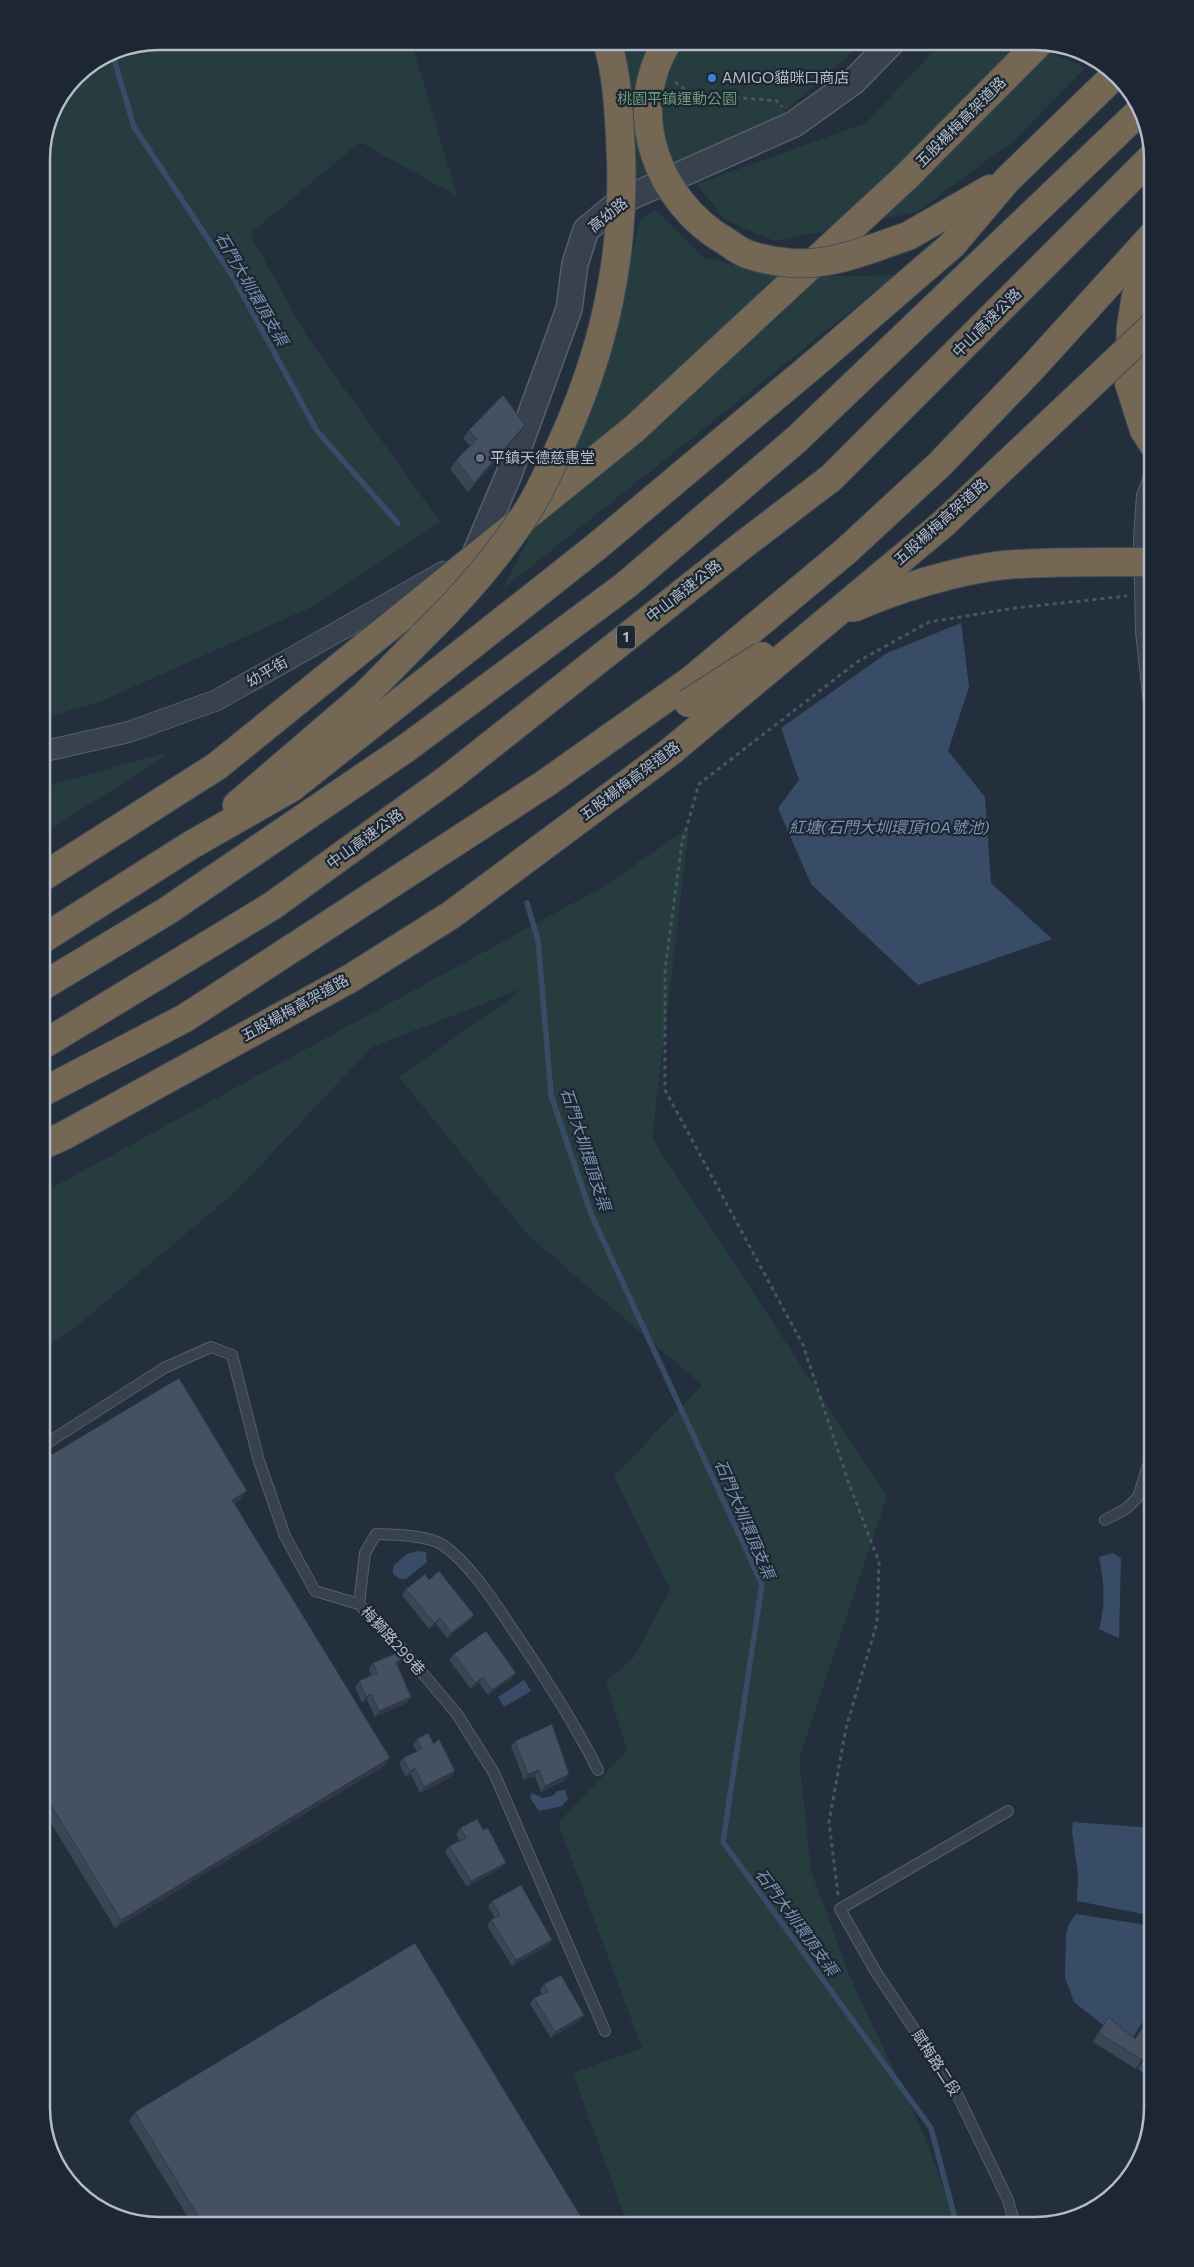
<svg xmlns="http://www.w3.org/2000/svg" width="1194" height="2267" viewBox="0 0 1194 2267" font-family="Commissioner,'Noto Sans TC',sans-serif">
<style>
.green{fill:#263c3f}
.water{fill:#394c67}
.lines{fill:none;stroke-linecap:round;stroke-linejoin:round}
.stream{stroke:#394c67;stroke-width:5.5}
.service-casing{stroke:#565f6c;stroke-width:12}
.minor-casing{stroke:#565f6c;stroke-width:22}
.tertiary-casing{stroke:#565f6c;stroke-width:28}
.motorway-casing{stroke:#434c59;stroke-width:30}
.path{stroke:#44595c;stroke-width:3;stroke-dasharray:4 4;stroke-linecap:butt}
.service{stroke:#38414e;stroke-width:10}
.minor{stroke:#38414e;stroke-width:20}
.tertiary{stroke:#38414e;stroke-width:25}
.motorway{stroke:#746855;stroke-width:28}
.motorway-bridge-casing{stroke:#434c59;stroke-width:30;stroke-linecap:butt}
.motorway-bridge{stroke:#746855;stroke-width:28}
.wall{fill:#3b4654}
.shaded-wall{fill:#303945}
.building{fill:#455162;stroke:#303945}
.shop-dot{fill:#3f7fe0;stroke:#1d2633;stroke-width:2}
.worship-dot{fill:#6b7280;stroke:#1d2633;stroke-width:2}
.labels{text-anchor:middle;stroke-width:4.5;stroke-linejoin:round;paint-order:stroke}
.shield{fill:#1d2633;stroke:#878f9c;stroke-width:1}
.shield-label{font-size:14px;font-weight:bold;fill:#b4bcc9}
.poi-label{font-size:15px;fill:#b4bcc9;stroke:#1d2633;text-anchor:start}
.park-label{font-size:15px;fill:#6b9a76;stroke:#1d2633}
.street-label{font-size:15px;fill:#b4bcc9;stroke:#1d2633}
.water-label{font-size:16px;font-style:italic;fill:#7c92b1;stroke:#1d2633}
.rim{fill:none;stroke:#b4bcc9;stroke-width:2.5}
</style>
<rect width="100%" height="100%" fill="#242f3e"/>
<g class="green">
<polygon points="159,41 411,41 457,196 360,142 250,234 306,335 440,522 316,605 102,701 41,719 41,152 50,114 76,76 114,50"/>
<polygon points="620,41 861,41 848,56 777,118 653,173 618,179"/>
<polygon points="943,41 1026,42 1085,68 1013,141 917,212 775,241 725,220 697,184 866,123"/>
<polygon points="655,210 705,258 784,277 896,275 503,589 592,413 640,221"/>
<polygon points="165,753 167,755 41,835 41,788"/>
<polygon points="689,828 652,1138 887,1497 799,1758 811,1871 850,1977 925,2137 957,2226 628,2226 573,2073 642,2048 558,1823 627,1751 606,1682 634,1657 670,1590 614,1476 702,1385 527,1234 399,1077 519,992 519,990 372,1047 236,1191 72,1330 41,1349 41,1194 599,889"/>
</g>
<g class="water">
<polygon points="961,623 969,687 948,751 985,797 991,883 1052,939 918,985 811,884 778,808 799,780 781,728 887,653"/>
<polygon points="418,1551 426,1552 427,1562 406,1579 400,1579 393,1574 393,1566 407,1554"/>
<path d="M1113,1553L1121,1558L1119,1638L1099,1629C1106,1604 1104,1583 1099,1557Z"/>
<polygon points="524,1680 531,1691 504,1707 498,1697"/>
<polygon points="565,1790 568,1799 562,1806 539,1811 530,1798 532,1793 542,1798 553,1796 557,1791"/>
<polygon points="1073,1822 1153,1828 1153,1916 1077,1901 1078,1874 1072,1832"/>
<polygon points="1076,1914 1153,1926 1153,2006 1128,2045 1074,2002 1065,1977 1066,1935 1069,1924"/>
<polygon points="1153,2045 1153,2080 1138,2069"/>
</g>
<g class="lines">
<g class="stream">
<polyline points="112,52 134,127 233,277 317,431 398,523"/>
<polyline points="527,903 538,940 551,1095 591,1214 762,1584 723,1842 931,2128 957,2226"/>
</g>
<defs>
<g id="service">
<polyline points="1153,739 1141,632 1139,539 1142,495 1153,467"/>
<polyline points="41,1447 164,1368 211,1347 232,1355 259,1461 285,1536 315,1591 359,1604 403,1650 457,1714 494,1773 605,2031"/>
<polyline points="1105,1520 1127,1508 1138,1497 1153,1450"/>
<path d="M359,1604L365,1553L376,1534C395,1535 428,1535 443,1545C470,1564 493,1600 511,1627C543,1674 573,1720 598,1770"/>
<polyline points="1008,1811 840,1909 876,1972 956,2092 1008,2200 1015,2226"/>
</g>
<polyline id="minor" points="41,752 129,732 217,700 443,572"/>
<polyline id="tertiary" points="476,552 509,474 569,309 575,264 586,230 621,201 794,124 854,81 893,41"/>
<g id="motorway">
<polyline points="908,236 990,189"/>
<polyline points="1153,444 1144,430 1129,383 1131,327 1136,296 1153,262"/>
<polyline points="237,805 364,696 423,636"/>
<polyline points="41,878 217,766 634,429 906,177 1040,42"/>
<polyline points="41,940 191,845 291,788 596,547 820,359 952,245 1007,180 1114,76"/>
<polyline points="41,987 167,911 405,749 626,585 797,439 1141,110"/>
<polyline points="41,1046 272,906 449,778 743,545 831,478 1152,157"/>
<polyline points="41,1093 185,1018 546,783 690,681 846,551 940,464 1033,367 1153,235"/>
</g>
</defs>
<use href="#service" class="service-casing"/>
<use href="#minor" class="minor-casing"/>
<use href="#tertiary" class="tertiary-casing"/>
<use href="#motorway" class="motorway-casing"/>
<g class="path">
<polyline points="675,82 690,93 777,101 782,107"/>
<polyline points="838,1895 829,1822 846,1728 877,1623 879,1562 848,1481 803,1345 665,1090 665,969 682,843 699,784 857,662 929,622 1015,608 1127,596"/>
</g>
<use href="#service" class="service"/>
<use href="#minor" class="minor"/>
<use href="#tertiary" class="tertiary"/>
<use href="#motorway" class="motorway"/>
<defs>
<g id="motorway-bridge">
<path d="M668,41C623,112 658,203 727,242C734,247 742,253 750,255C762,259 778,262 791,263C833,266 869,249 908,236"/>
<path d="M853,608C895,589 958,570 1004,565C1053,561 1103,562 1153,562"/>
<path d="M423,636C458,602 491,565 519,524C535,502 547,476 558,451C603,355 625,260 621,154C619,117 618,77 607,41"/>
<polyline points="688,703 762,656"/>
<polyline points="41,1146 65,1135 351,978 451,915 670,752 943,524 1153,326"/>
</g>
</defs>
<use href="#motorway-bridge" class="motorway-bridge-casing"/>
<use href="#motorway-bridge" class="motorway-bridge"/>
</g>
<g class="wall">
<polygon points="469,430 519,434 468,492 450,469 456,460 470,446 463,438"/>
<polygon points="41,1461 241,1499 235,1503 384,1766 115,1928 41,1807"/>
<polygon points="429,1580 474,1615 470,1620 447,1638 436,1624 429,1629 402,1595 406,1589"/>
<polygon points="454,1654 516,1673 512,1678 488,1695 479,1683 471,1689 449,1660"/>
<polygon points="402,1659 397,1665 407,1703 375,1717 367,1700 362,1703 355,1687 359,1681 371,1675 369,1669 373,1663"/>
<polygon points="417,1739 434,1744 455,1771 451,1777 420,1793 411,1774 406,1777 399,1764 403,1758 417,1751 413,1745"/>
<polygon points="515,1741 565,1780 541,1792 535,1776 524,1780 511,1746"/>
<polygon points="460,1828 483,1830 501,1868 467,1887 445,1852 449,1846 460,1841 456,1834"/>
<polygon points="492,1901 552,1940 547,1946 512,1966 487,1926 491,1920 495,1918 488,1906"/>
<polygon points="544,1984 584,2015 579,2021 551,2038 530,2004 534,1998 542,1994 540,1990"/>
<polygon points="1153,2010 1153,2043 1136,2069 1093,2042 1102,2026 1108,2017 1135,2038"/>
<polygon points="135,2112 584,2222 582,2226 193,2226 129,2121"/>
</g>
<g class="shaded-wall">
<polygon points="525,425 519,434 468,492 474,483"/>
<polygon points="247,1491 241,1499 226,1508 232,1500"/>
<polygon points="474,1615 470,1620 447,1638 451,1633"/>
<polygon points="440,1618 436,1624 429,1629 434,1623"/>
<polygon points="402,1659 398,1665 392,1668 396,1662"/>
<polygon points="516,1673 512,1678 488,1695 492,1690"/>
<polygon points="483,1677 479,1683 471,1689 475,1683"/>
<polygon points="371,1694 367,1700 362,1703 366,1697"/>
<polygon points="411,1697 407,1703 375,1717 379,1711"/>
<polygon points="390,1758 384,1766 115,1928 121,1920"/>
<polygon points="415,1768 411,1774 406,1777 410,1771"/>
<polygon points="539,1770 535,1776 524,1780 528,1774"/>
<polygon points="455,1771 451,1777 420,1793 424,1787"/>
<polygon points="569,1774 565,1780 541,1792 545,1786"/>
<polygon points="506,1863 501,1868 467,1887 471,1881"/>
<polygon points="552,1940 547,1946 512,1966 516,1960"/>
<polygon points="584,2015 579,2021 551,2038 555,2032"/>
</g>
<g class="building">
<polygon points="503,395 525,425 474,483 456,460 477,439 469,430"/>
<polygon points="179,1378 247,1491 232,1500 390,1758 121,1920 41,1789 41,1461"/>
<polygon points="439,1571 474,1615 451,1633 440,1618 434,1623 406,1589 425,1574 429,1580"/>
<polygon points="486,1631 516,1673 492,1690 483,1677 475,1683 454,1654"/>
<polygon points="399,1652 402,1659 396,1662 411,1697 379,1711 371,1694 366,1697 359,1681 377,1673 373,1663"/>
<polygon points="552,1724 569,1774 545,1786 539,1770 528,1774 515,1741"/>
<polygon points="428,1733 434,1744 439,1739 455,1771 424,1787 415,1768 410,1771 403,1758 422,1749 417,1739"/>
<polygon points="477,1819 483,1830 488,1828 506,1863 471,1881 449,1846 466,1838 460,1828"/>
<polygon points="521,1885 552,1940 516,1960 491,1920 500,1915 492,1901"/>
<polygon points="415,1943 584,2222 579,2226 204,2226 135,2112"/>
<polygon points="561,1975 584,2015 555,2032 534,1998 548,1992 544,1984"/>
<polygon points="1153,2011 1153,2043 1142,2060 1099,2033 1108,2017 1135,2039"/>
</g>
<circle class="shop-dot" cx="712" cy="78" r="5"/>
<circle class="worship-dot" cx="480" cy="458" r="5"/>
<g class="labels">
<rect class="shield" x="617" y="625.5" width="18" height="23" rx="4"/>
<g class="shield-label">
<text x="626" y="642">1</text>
</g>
<g class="poi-label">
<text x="722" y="83">AMIGO貓咪口商店</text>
<text x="490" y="463">平鎮天德慈惠堂</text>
</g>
<g class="park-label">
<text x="677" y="104">桃園平鎮運動公園</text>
</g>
<g class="street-label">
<text transform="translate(961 122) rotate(-45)" y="5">五股楊梅高架道路</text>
<text transform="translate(608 215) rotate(-39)" y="5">高幼路</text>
<text transform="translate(987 323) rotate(-45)" y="5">中山高速公路</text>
<text transform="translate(941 522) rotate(-42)" y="5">五股楊梅高架道路</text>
<text transform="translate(684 591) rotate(-38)" y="5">中山高速公路</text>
<text transform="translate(267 672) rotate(-30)" y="5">幼平街</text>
<text transform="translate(630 781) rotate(-37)" y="5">五股楊梅高架道路</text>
<text transform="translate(365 839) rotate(-36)" y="5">中山高速公路</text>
<text transform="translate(295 1008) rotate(-29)" y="5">五股楊梅高架道路</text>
<text transform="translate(393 1641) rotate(48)" y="5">梅獅路299巷</text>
<text transform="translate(936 2063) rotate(57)" y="5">賦梅路二段</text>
</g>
<g class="water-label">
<text transform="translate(252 289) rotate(60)" y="6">石門大圳環頂支渠</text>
<text x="889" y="833">紅塘(石門大圳環頂10A號池)</text>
<text transform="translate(586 1149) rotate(72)" y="6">石門大圳環頂支渠</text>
<text transform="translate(745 1519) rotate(67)" y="6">石門大圳環頂支渠</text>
<text transform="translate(797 1922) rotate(54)" y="6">石門大圳環頂支渠</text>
</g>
</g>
<path d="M0 0H1194V2267H0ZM159 50H1035A109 109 0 0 1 1144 159V2108A109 109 0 0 1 1035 2217H159A109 109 0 0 1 50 2108V159A109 109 0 0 1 159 50Z" fill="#1d2633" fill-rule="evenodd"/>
<path class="rim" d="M159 50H1035A109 109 0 0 1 1144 159V2108A109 109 0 0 1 1035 2217H159A109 109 0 0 1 50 2108V159A109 109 0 0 1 159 50Z"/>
</svg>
